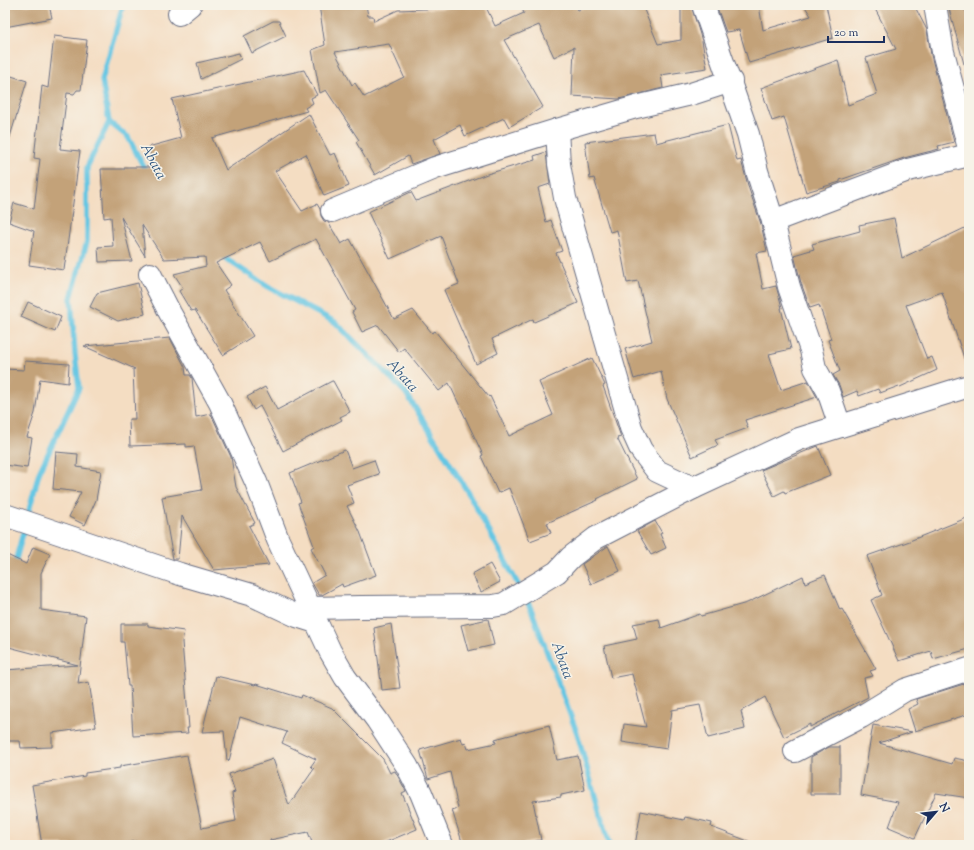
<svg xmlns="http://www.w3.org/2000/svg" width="974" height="850" viewBox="0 0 974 850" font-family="'Sorts Mill Goudy',serif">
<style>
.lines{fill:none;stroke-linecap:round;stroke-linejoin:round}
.stream{stroke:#65c6e3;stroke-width:5.5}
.building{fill:#c3a279;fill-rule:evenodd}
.street-casing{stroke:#676c81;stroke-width:24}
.street{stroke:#fff;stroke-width:22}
.labels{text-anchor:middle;stroke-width:3;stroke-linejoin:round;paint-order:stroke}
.water-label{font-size:15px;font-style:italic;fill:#2e557f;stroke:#f7f3e8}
</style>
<rect width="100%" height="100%" fill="#f7f3e8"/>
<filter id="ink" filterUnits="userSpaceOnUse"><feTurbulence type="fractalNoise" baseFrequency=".025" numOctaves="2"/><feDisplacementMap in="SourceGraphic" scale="8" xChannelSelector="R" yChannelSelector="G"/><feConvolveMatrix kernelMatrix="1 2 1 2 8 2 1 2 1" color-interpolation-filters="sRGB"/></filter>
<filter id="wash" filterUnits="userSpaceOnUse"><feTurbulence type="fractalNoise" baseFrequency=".012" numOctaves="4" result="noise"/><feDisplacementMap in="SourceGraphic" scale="16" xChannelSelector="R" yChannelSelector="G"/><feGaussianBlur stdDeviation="0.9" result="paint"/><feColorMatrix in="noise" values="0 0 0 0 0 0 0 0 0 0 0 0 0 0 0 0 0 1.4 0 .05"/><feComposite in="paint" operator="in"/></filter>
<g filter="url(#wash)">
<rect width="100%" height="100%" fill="#f4ddc2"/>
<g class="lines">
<g class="stream">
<polyline points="123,5 102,80 109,122 128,137 147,173"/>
<polyline points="220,255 267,286 335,322 406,393 469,494 521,590"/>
<polyline points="27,518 39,473 79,388 75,354 71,298 87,242 87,167 109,122"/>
<polyline points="14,566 25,526"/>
<polyline points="525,597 531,609 577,733 609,845"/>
</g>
</g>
<g id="blocks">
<g class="building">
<polygon points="5,5 49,5 52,18 5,27"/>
<path d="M319,5H366L368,16H373L374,21L398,10L450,8L449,5H485L495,26L524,13L520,5H575L578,10L589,5H642L658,44L681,40V5H691L702,41L707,68L661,75L663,88L619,99L572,96L574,47L554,57L539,25L504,40L543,107L509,127L504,118L465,136L460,125L434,139L440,154L411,164L408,156L375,175L356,142L359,140L326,90L320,93L312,50L325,45ZM389,44L404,77L364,97L355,83L352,85L335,52Z"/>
<polygon points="716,5 759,5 763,30 811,16 804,5 826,5 833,38 749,63 739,30 726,32"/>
<polygon points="873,5 914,5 927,30 931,55 954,142 938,146 939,149 904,158 840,180 840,182 806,192 784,117 772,121 761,88 838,60 848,105 877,94 866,58 896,49"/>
<polygon points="948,5 963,5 965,11 969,9 969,63 964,64"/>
<polygon points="273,21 279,21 286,36 252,53 244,36"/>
<polygon points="54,36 87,40 81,90 77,90 74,94 67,93 60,149 80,151 64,270 29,265 34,231 9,222 14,203 34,209 40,159 34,158 42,86 48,88"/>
<polygon points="239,53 241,59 201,79 197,63"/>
<polygon points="304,70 317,95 311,98 313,103 305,108 307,111 212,138 226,170 309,114 330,155 335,153 349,186 324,196 306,154 275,171 302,211 317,204 320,209 321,216 324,221 328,222 341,244 350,239 394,319 413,310 432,333 435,331 489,397 490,396 509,436 553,415 539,382 592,358 605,385 603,386 621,437 617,438 637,479 597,499 598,500 547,523 551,533 530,541 509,488 498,493 481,456 483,455 449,383 439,391 404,348 399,352 378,325 362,332 352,312 355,310 316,239 270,261 260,242 216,263 231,285 224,290 253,336 223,355 195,310 191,311 179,291 183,288 174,274 206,266 205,257 164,259 142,225 145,256 121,217 132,261 99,262 98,247 113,246 111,217 104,218 101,169 125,169 125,167 154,167 148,147 181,138 172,99"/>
<polygon points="5,74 27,81 9,140 5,139"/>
<polygon points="728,125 737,161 741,160 749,189 761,224 767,251 756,253 763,289 776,286 780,300 782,308 781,308 791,349 769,354 781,390 808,381 817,397 745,420 748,428 715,440 718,445 692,457 667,399 661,371 634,379 625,349 652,341 638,281 627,283 617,230 610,232 594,178 590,179 585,142 654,133 656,143"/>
<polygon points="546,152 550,184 538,188 546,222 551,220 562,251 556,253 578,303 534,322 533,319 492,339 498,353 476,364 444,290 459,284 441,236 390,259 368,212 411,192 416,201 487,174 535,160 534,156"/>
<polygon points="894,218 902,258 969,226 969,364 966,364 942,292 906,305 927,359 932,357 937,370 900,387 899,386 880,393 878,389 859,396 857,391 843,397 839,385 833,375 840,371 828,340 831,339 819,305 810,308 801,283 794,255 814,249 812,244 860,231 859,225"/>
<polygon points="138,283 145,314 118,321 90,307 97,293"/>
<polygon points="28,302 61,317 55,332 21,317"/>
<polygon points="170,338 185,367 186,375 190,375 192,378 196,417 211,414 231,457 236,487 255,523 249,526 269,565 214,570 182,516 178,559 173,559 162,497 202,490 194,446 186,447 186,444 130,446 129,419 135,419 133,369 135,369 84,346"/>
<polygon points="25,361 69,364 68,383 40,379 35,413 27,437 32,438 27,468 5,465 5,369 24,370"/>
<polygon points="332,381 333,381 350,412 340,417 342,420 283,451 260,406 254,410 247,397 265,387 277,410"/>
<polygon points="818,446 830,475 785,493 784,491 774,496 761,470"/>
<polygon points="345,450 352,468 374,460 379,474 347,485 354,503 347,506 360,532 376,575 343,587 342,584 322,595 319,595 312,583 325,575 311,548 314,546 298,503 301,502 290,473"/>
<polygon points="56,452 78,454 77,467 101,471 96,500 85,525 69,517 81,492 53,489"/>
<polygon points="969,517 969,649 933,659 931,651 899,661 871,600 882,595 867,556 907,542"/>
<polygon points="655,521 662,533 660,534 666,548 651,555 637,531"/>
<polygon points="608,546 620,571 591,584 582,564"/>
<polygon points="33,547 50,554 41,573 41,610 86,616 78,684 89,682 96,727 52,733 52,747 21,748 20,741 5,741 5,670 78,665 5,646 5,554 26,564"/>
<polygon points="490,564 500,582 481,592 472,574"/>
<polygon points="825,575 840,610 842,609 876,669 870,671 873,676 864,678 868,697 810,727 810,724 784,737 765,697 741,711 745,729 708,738 700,705 672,710 667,749 622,742 624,724 646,727 632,674 611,678 604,646 637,639 633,624 659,619 661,628 700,614 701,616 747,603 803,576 805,583"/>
<polygon points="488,619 494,645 468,651 461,625"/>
<polygon points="121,624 148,624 148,626 184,631 182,642 189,728 187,728 188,733 133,736 130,686 128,686 124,642 121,642"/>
<polygon points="391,624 400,688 382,690 374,628"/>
<polygon points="216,676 255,685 256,684 301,698 302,695 332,708 383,759 390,773 395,771 406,791 402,793 417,829 379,845 313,845 308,832 270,840 271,845 136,845 136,841 118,845 42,845 32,785 85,776 85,773 120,768 120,766 187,755 202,828 236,821 232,793 235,792 229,774 273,759 289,805 314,769 311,766 316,759 282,743 287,732 240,717 229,761 227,760 224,731 202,732"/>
<polygon points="967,683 969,714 915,731 908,709 918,704 916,699"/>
<polygon points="549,725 557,760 578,756 585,790 561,795 561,797 533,801 541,840 517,845 463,845 452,810 458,808 450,772 428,779 420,750 461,738 463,744 466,743 468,749 496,743 495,739"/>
<polygon points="873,725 912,732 879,743 952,764 954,758 969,761 969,798 936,793 915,838 889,827 898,802 861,795"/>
<polygon points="829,747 840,747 840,794 811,794 811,757"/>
<polygon points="641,811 684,820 685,817 712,823 711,827 756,844 756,845 635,845"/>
</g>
</g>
</g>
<g filter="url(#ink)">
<use href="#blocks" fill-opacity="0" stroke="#676c81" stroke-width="1"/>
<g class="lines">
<defs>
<g id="street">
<polyline points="703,5 748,134 757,171 773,221 789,287 811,350 815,368 828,391 840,426"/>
<polyline points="935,5 943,52 969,148"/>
<polyline points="179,14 190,5"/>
<polyline points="557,130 559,164 565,198 631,428 641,450 657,471 693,488"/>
<polyline points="332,211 435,168 557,130 636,107 691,94 731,81"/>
<polyline points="773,221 908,170 969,155"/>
<polyline points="150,274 170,313 220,403 256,482 278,540 330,651 345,677 377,720 407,766 421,793 442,845"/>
<polyline points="5,515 180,574 252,595 297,616 316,622"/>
<polyline points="310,608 361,607 493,606 504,604 557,572 571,557 596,538 693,488 799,439 969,386"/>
<polyline points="795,751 861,717 905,690 969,669"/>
</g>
</defs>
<use href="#street" class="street-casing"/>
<use href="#street" class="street"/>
</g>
</g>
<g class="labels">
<g class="water-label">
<text transform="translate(154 161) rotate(62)" y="5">Abata</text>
<text transform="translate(403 375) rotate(48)" y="5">Abata</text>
<text transform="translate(563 660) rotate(70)" y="5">Abata</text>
</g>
</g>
<rect width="974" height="850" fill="none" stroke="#f7f3e8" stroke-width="20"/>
<g transform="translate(936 812) rotate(62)" stroke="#f7f3e8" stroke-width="3" paint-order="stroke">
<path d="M0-3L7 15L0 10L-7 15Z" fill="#1b2f5e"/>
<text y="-6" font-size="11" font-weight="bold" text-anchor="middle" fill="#1b2f5e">N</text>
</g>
<path d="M828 36v6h56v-6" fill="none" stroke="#1b2f5e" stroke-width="2"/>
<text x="834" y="36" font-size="12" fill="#1b2f5e" stroke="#f7f3e8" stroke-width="3" paint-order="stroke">20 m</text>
</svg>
